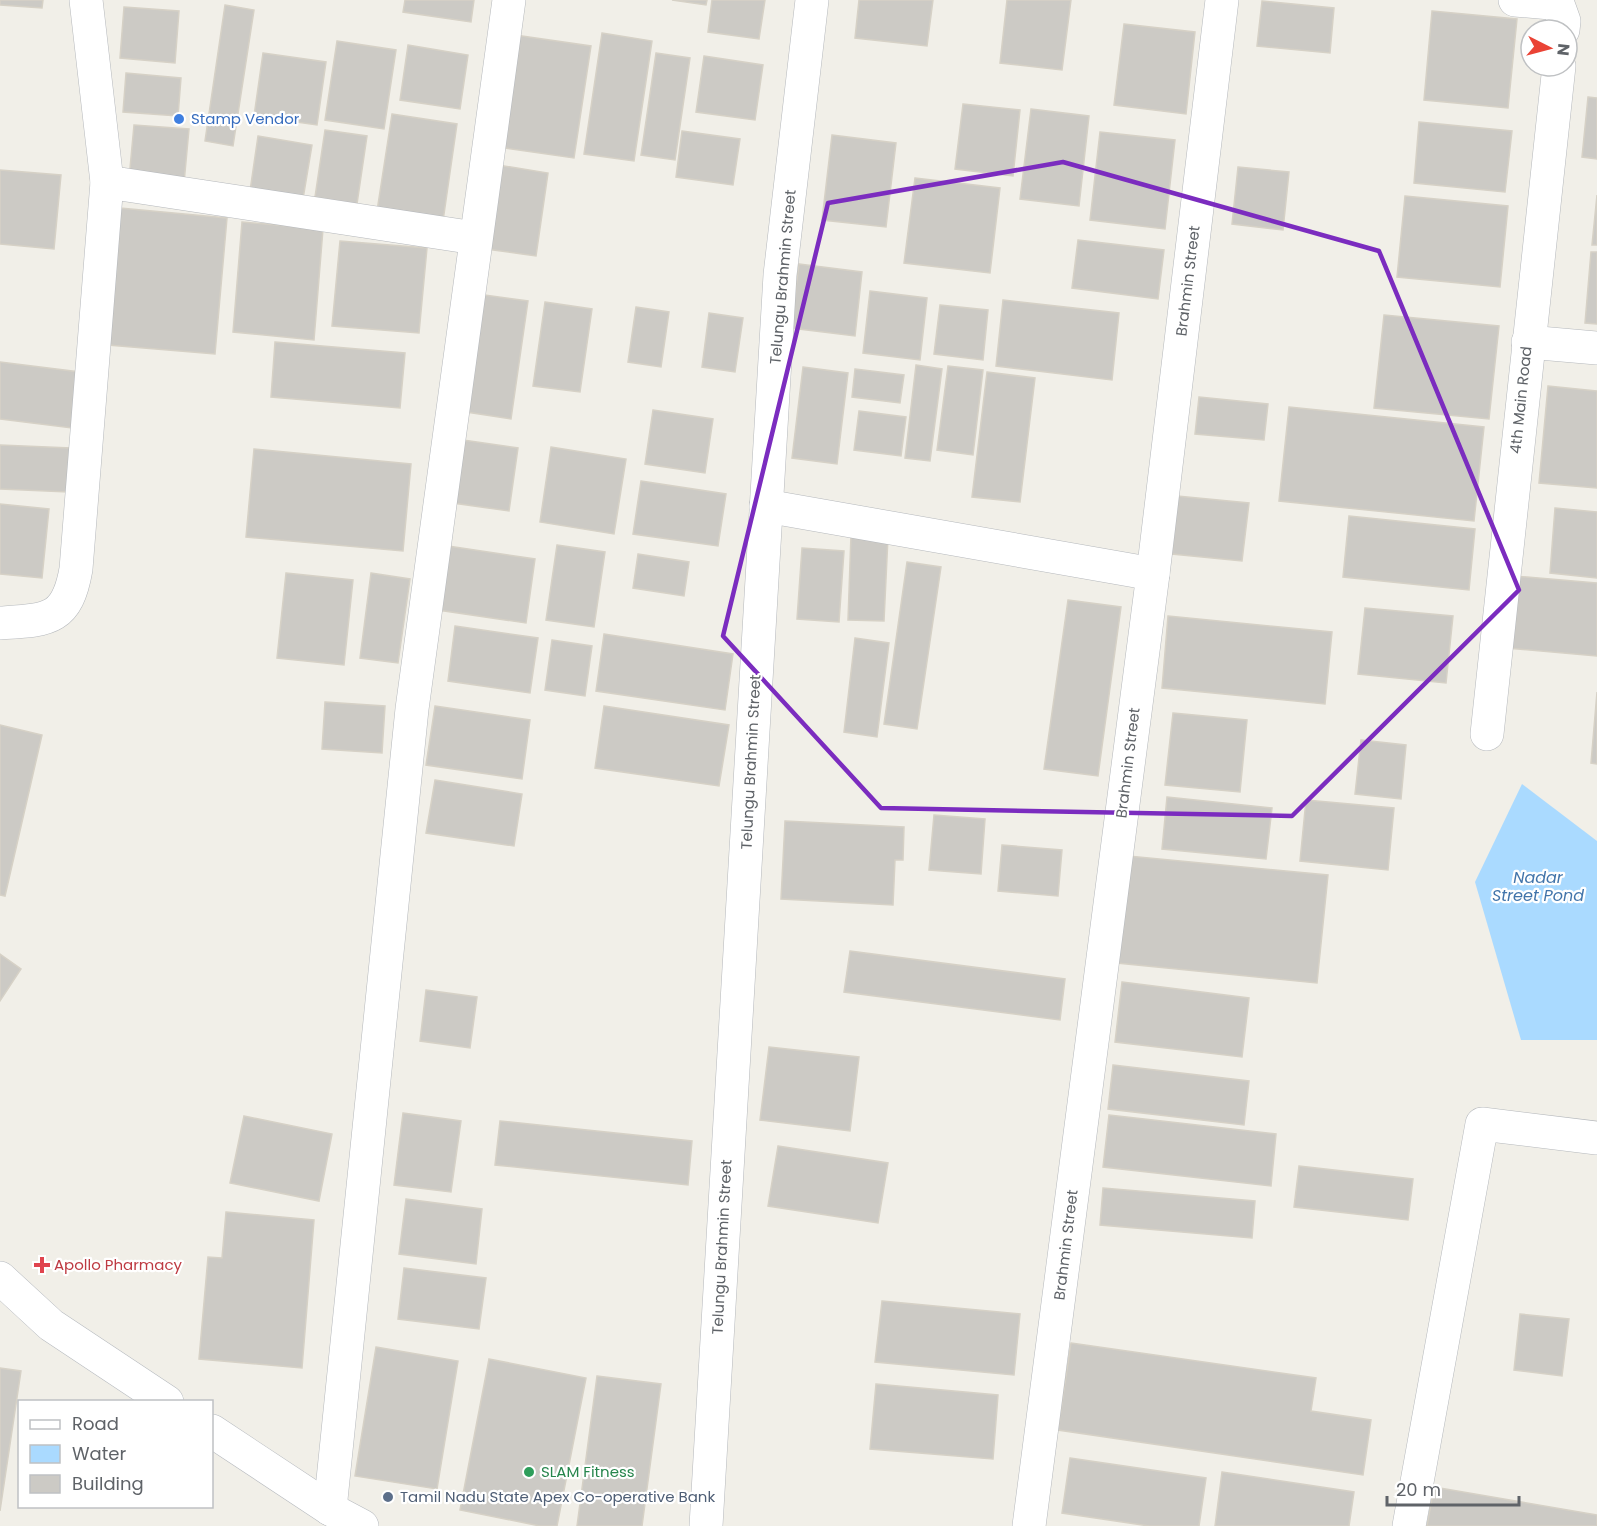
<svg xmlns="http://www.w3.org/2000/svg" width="1597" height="1526" viewBox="0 0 1597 1526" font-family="Poppins,sans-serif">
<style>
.water{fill:#aadaff}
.building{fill:#cccac5;stroke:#d6d1c6;stroke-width:1.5}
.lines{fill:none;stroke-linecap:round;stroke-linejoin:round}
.street-casing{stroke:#b5b8bc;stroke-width:34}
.secondary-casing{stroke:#b6babf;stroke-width:34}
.street{stroke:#fff;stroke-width:33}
.secondary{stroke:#fff;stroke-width:33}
.marked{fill:none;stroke:#7b2cbf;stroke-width:4.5;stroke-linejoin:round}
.shop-dot{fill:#3f7fe0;stroke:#fff;stroke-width:2}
.health-dot{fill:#e0444e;stroke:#fff;stroke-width:2}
.leisure-dot{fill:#2e9e5b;stroke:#fff;stroke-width:2}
.service-dot{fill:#5c6f8a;stroke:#fff;stroke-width:2}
.labels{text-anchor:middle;stroke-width:4.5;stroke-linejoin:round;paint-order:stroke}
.shop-label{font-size:15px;fill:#366cbe;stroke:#fff;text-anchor:start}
.street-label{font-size:15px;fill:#5f6368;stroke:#fff}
.health-label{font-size:15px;fill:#be3a42;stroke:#fff;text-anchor:start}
.leisure-label{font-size:15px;fill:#27864d;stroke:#fff;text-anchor:start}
.service-label{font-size:15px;fill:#4e5e75;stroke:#fff;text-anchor:start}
.water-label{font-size:16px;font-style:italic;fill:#4174aa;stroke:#fff}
</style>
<rect width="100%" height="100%" fill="#f1efe8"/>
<polygon class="water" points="1522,784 1597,841 1597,1040 1521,1040 1475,882"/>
<g class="building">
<polygon points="0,0 43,0 42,8 0,5"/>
<polygon points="405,0 474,0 471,22 403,12"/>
<polygon points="672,0 707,0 706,5"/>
<polygon points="712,0 765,0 759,39 708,32"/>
<polygon points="859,0 933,0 927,46 855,38"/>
<polygon points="1007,0 1071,0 1062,70 1000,63"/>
<polygon points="1262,1 1334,8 1330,53 1257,46"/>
<polygon points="225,5 254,10 233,146 205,141"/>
<polygon points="124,7 179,11 175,63 120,58"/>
<polygon points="1432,11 1517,19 1508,108 1424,100"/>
<polygon points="1124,24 1195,32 1186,114 1114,105"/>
<polygon points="602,33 652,41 634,161 584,154"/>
<polygon points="515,35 591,46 574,158 498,147"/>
<polygon points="337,41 396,50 384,129 325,120"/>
<polygon points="408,45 468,55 460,109 400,100"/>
<polygon points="263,53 326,62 317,125 254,116"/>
<polygon points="656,53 690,58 675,160 641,155"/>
<polygon points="704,56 763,65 755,120 696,112"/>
<polygon points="126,73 181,78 178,116 123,112"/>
<polygon points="1588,97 1597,98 1597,159 1582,157"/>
<polygon points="963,104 1020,110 1013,176 955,169"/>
<polygon points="1031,109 1089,116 1079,206 1020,199"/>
<polygon points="392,114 457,124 443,221 377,211"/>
<polygon points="1419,122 1512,131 1505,192 1414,183"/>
<polygon points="134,125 189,129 184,183 129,179"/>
<polygon points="325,130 367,136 357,204 315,197"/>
<polygon points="682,131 740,139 733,185 676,177"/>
<polygon points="1100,132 1175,140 1165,229 1090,220"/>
<polygon points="832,135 896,143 886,227 822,220"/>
<polygon points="258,136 312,145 303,199 250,191"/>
<polygon points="492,164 548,173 536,256 479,248"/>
<polygon points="1238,167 1289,172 1283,230 1232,224"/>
<polygon points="0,170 61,175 54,249 0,244"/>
<polygon points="915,178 1000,188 990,273 904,263"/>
<polygon points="1597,195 1597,245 1592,245"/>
<polygon points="1405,196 1508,206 1500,287 1397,277"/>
<polygon points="120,208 227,218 215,354 108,345"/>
<polygon points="242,222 323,229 314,340 233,332"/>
<polygon points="1078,240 1164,250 1158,299 1072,288"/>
<polygon points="340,241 427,248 419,333 332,326"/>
<polygon points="1591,252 1597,252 1597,324 1585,323"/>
<polygon points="799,264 862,272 855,336 791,328"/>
<polygon points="870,291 927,298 920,360 863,353"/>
<polygon points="477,294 528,301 511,419 460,411"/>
<polygon points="1003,300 1119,313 1112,380 996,366"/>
<polygon points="545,302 592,309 580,392 533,386"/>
<polygon points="940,305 988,310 983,360 934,354"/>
<polygon points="636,307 669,312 661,367 628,362"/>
<polygon points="709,313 743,318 735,372 702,367"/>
<polygon points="1384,315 1499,326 1489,419 1374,408"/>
<polygon points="275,342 405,353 400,408 271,397"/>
<polygon points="0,362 88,373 80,429 0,419"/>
<polygon points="916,365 942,369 930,461 905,458"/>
<polygon points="948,366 983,370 973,455 937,450"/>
<polygon points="803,367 848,373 837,464 792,458"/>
<polygon points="855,369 904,375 900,403 852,397"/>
<polygon points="987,372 1035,378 1020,502 972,497"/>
<polygon points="1548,386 1597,391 1597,488 1539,483"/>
<polygon points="1199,397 1268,404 1264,440 1195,434"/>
<polygon points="1289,407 1484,427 1474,521 1279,501"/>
<polygon points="653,410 713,419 705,473 645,464"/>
<polygon points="859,411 906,417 901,456 854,450"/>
<polygon points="463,440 518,448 509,511 453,503"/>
<polygon points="0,445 71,448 68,492 0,489"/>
<polygon points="551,447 626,459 614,534 540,522"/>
<polygon points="254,449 411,464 403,551 246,537"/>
<polygon points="641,481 726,494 718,546 633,534"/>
<polygon points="1177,496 1249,503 1242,561 1172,554"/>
<polygon points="0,504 49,509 42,578 0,574"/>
<polygon points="1555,508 1597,512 1597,578 1550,573"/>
<polygon points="1349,516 1475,529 1469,590 1343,577"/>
<polygon points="851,535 888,537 884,621 848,620"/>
<polygon points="557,545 605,552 594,627 546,620"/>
<polygon points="448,546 535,559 526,623 438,610"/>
<polygon points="802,548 844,551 839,622 797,619"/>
<polygon points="638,554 689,562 684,596 633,588"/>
<polygon points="907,562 941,567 917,729 884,724"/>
<polygon points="286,573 353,580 344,665 277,658"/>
<polygon points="371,573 410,579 398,663 360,658"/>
<polygon points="1514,576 1597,583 1597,656 1507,648"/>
<polygon points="1068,600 1121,607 1098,776 1044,769"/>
<polygon points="1365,608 1453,616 1446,683 1358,674"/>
<polygon points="1168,616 1332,632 1325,704 1162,688"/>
<polygon points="455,626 538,638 530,693 448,681"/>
<polygon points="604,634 733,654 725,710 596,691"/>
<polygon points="855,638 889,643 877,737 844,732"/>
<polygon points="552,640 592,646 585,696 545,690"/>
<polygon points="1597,692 1597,764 1591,763"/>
<polygon points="325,702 385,706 382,753 322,749"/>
<polygon points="435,706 530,720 522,779 426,765"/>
<polygon points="604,706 729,725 719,786 595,768"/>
<polygon points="1173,713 1247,720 1240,792 1165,785"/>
<polygon points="0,725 42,735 5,896 0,895"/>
<polygon points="1361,740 1406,745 1401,799 1355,794"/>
<polygon points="435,780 522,794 514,846 426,833"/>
<polygon points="1167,797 1272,808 1266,859 1162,849"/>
<polygon points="1306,800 1394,808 1388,870 1300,861"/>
<polygon points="934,815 985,819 981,874 929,870"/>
<polygon points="785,821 904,827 903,860 895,860 893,905 781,899"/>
<polygon points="1002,845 1062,850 1058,896 998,891"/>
<polygon points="1128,856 1328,875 1317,983 1117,963"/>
<polygon points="850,951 1065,979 1060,1020 844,992"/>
<polygon points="0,954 21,969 0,1001"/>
<polygon points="1122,982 1249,998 1242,1057 1115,1042"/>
<polygon points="426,990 477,997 470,1048 420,1041"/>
<polygon points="769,1047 859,1057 850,1131 760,1120"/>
<polygon points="1113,1065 1249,1081 1244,1125 1108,1109"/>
<polygon points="403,1113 461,1121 451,1192 394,1185"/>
<polygon points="1109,1115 1276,1134 1271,1186 1103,1167"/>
<polygon points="244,1116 332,1134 319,1201 230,1183"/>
<polygon points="500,1121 692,1141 688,1185 495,1165"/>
<polygon points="778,1146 888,1163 878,1223 768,1206"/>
<polygon points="1299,1166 1413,1179 1408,1220 1294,1207"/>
<polygon points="1103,1188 1255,1201 1252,1238 1100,1225"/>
<polygon points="406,1199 482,1209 476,1264 399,1254"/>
<polygon points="226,1212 314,1220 302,1368 199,1359 208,1257 222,1258"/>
<polygon points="404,1268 486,1278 479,1329 398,1319"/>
<polygon points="882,1301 1020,1314 1014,1375 875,1362"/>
<polygon points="1520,1314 1569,1319 1562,1376 1514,1370"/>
<polygon points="1071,1343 1316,1378 1311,1411 1371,1420 1363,1475 1058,1430"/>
<polygon points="376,1347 458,1361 437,1489 355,1476"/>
<polygon points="489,1359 586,1378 557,1526 540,1526 460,1510"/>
<polygon points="0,1368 21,1371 0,1511"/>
<polygon points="597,1376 661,1384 642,1526 577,1526"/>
<polygon points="876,1384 998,1395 993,1459 870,1449"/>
<polygon points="1070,1458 1206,1478 1199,1526 1149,1526 1062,1513"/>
<polygon points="1222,1472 1354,1492 1349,1526 1215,1526"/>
<polygon points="1434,1487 1597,1515 1597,1526 1427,1526"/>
</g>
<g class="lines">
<defs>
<g id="street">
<polyline points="1515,0 1551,3 1559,7 1564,21 1563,30"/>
<polyline points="107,182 475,238"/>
<polyline points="1528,342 1597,348"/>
<polyline points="766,506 1153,574"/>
<path d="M0,623C48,620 67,621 76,569L107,182L86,0"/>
<polyline points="1487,734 1559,66"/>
<polyline points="330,1509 412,709 509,0"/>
<polyline points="706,1526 780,275 812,0"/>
<polyline points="1029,1526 1153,574 1222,0"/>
<polyline points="1409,1526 1482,1124 1597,1138"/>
</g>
<g id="secondary">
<polyline points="0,1278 51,1325 167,1402"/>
<polyline points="212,1431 330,1509 362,1526"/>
</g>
</defs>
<use href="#street" class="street-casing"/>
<use href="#secondary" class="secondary-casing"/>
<use href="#street" class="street"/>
<use href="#secondary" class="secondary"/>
</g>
<path class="marked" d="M1063,162L1379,251L1519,590L1292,816L881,808L723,636L828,203Z"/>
<circle class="shop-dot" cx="179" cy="119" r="6"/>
<path class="health-dot" d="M39 1256h6v6h6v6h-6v6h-6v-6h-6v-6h6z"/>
<circle class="leisure-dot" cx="529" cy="1472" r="6"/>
<circle class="service-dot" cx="388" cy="1497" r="6"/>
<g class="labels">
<g class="shop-label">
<text x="191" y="124">Stamp Vendor</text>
</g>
<g class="street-label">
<text transform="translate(783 277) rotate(-85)" y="5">Telungu Brahmin Street</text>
<text transform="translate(1188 281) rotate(-83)" y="5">Brahmin Street</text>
<text transform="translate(1521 400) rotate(-84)" y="5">4th Main Road</text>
<text transform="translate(751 762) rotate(-87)" y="5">Telungu Brahmin Street</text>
<text transform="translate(1128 763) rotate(-83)" y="5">Brahmin Street</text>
<text transform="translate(1066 1245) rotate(-83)" y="5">Brahmin Street</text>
<text transform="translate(722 1247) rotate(-87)" y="5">Telungu Brahmin Street</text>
</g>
<g class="health-label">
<text x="54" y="1270">Apollo Pharmacy</text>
</g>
<g class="leisure-label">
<text x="541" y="1477">SLAM Fitness</text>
</g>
<g class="service-label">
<text x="400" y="1502">Tamil Nadu State Apex Co-operative Bank</text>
</g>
<g class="water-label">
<text x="1538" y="883">Nadar<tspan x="1538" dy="18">Street Pond</tspan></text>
</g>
</g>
<rect x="18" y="1400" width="195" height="108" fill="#ffffff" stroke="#bfc1c3" stroke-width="1.5"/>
<rect x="30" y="1420" width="30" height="9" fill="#ffffff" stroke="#bfc1c3" stroke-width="1.5"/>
<text x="72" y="1430" font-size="18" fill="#5f6368">Road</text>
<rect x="30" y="1445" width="30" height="18" fill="#aadaff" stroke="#bfc1c3" stroke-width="1.5"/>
<text x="72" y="1460" font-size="18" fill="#5f6368">Water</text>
<rect x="30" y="1475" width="30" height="18" fill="#cccac5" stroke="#bfc1c3" stroke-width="1.5"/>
<text x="72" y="1490" font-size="18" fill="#5f6368">Building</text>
<g transform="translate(1549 48) rotate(96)"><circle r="28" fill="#ffffff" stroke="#bfc1c3" stroke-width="1.5"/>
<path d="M0-4.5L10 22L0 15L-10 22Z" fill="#ea4335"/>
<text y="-9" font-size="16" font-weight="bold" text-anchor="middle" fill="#5f6368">N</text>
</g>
<path d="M1387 1496v9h132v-9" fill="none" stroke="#5f6368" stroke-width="3"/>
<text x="1396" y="1496" font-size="18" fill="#5f6368" stroke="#ffffff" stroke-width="4.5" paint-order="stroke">20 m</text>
</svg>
